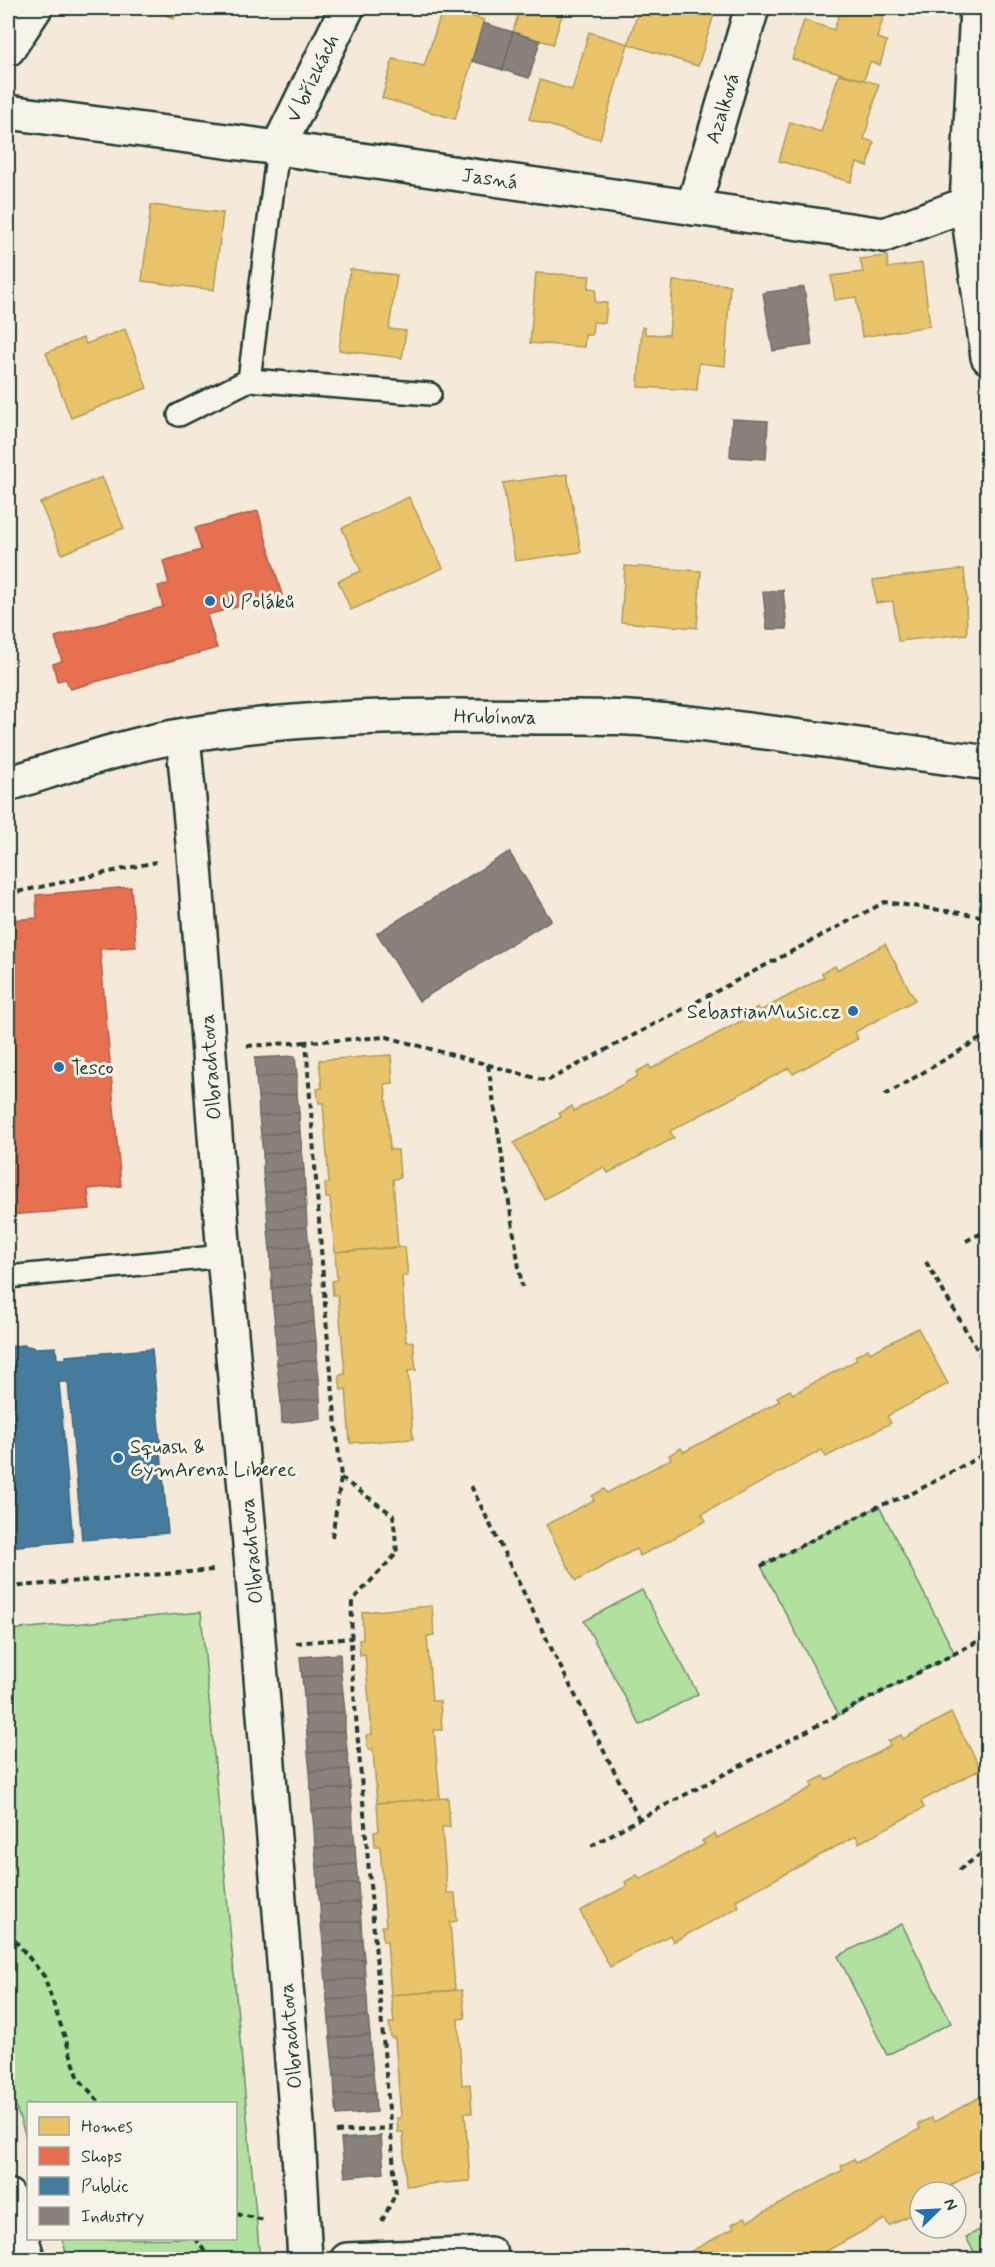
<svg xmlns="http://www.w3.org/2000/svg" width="995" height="2267" viewBox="0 0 995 2267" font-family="Mynerve,sans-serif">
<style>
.green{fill:#b2e09f;stroke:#688e6a;stroke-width:1.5}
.homes{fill:#e9c46a;stroke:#ac9c5a;stroke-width:1.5}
.shops{fill:#e76f51;stroke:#ab6048;stroke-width:1.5}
.public{fill:#457b9d;stroke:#3a687e;stroke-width:1.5}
.industry{fill:#8a817c;stroke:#6a6d66;stroke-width:1.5}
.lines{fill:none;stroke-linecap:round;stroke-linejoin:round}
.lane-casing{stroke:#1f3d34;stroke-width:26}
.street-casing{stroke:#1f3d34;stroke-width:38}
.secondary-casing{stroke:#1f3d34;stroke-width:38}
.path{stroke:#1f3d34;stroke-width:4;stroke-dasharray:6 4.5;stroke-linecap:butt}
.lane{stroke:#f7f3e8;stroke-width:21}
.street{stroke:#f7f3e8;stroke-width:33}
.secondary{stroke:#f7f3e8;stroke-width:33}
.poi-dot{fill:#1f6fb2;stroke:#f7f3e8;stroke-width:2}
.labels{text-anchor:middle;stroke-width:6;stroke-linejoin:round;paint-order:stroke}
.street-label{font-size:20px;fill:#1f3d34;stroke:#f7f3e8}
.poi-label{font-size:20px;fill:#1f3d34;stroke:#f7f3e8;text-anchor:start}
</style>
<rect width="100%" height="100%" fill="#f5e9d9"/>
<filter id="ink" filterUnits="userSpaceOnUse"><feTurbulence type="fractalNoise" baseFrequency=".0167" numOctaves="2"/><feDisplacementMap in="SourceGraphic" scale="12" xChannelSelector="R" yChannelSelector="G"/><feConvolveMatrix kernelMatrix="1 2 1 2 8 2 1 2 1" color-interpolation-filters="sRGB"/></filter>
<g filter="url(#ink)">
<g class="green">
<polygon points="879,1506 955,1654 839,1715 761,1566"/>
<polygon points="642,1590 698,1694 640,1725 584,1621"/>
<polygon points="201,1612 260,2259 68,2259 62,2239 236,2238 236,2104 28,2104 28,2143 8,2084 8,1630"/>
<polygon points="902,1924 951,2023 887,2055 838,1956"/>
<polygon points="987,2226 987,2259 978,2259 966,2237"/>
</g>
<g class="homes">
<polygon points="153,8 180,8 174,19"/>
<polygon points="443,8 484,20 455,119 382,98 393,59 424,66"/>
<polygon points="520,8 564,8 553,44 513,32"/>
<polygon points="639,8 648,8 670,14 672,8 716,8 698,66 628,44"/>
<polygon points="841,8 886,8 877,38 887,41 880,65 870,62 864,80 792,59 804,20 834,30"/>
<polygon points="589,32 628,44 600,139 580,135 529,119 540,80 572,90"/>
<polygon points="839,74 879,84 864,139 874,142 868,166 857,163 851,182 779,161 790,122 821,132"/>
<polygon points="151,205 223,213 214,290 142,281"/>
<polygon points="887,256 888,268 922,263 930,326 862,337 856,297 835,300 831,276 863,272 860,259"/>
<polygon points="350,269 397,275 389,329 406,331 402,358 339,350"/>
<polygon points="536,273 590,276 588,288 596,289 595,302 607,303 605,323 593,322 592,335 585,335 584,347 530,343"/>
<polygon points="673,281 730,285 725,366 699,363 697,390 638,387 642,327 645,328 645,334 669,335"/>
<polygon points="125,329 147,388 71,418 46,353 83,338 86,344"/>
<polygon points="567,474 581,552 515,561 503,483"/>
<polygon points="102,477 124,528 62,554 40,503"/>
<polygon points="409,497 443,568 351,610 338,581 361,571 342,528"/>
<polygon points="625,566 701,571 697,628 621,622"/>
<polygon points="964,569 967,601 966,601 967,634 898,641 893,601 876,603 873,580"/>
<polygon points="885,944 915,1000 855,1032 858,1039 793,1074 789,1068 670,1131 674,1138 608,1173 604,1167 544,1199 514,1143 561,1117 559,1113 572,1106 574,1111 638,1076 636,1072 649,1065 651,1069 747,1018 745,1014 758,1007 760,1011 824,977 822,973 835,966 837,970"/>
<polygon points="391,1055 393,1083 385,1084 390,1150 398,1150 400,1178 393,1179 398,1247 335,1252 330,1198 326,1198 325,1183 329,1183 323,1103 319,1103 317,1089 322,1088 319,1060"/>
<polygon points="405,1247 408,1276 402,1276 406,1342 413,1341 416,1370 408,1371 413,1439 350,1443 346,1389 341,1390 339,1375 345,1374 338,1295 333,1295 332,1281 337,1280 335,1252"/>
<polygon points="918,1328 948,1384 887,1416 891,1423 826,1457 822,1450 702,1514 706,1521 640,1556 636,1549 576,1581 546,1525 594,1500 592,1496 604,1489 607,1493 671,1459 669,1455 681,1448 684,1452 780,1401 777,1397 790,1390 793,1394 857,1360 855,1356 868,1349 870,1353"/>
<polygon points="432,1606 434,1635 427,1636 432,1701 440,1701 442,1730 434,1730 440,1799 377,1803 373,1749 368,1749 366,1735 372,1734 365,1654 360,1655 359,1640 363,1640 362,1612"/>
<polygon points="951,1713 981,1769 921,1801 924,1808 859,1843 856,1836 736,1900 739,1907 673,1942 670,1935 610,1967 580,1911 627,1886 625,1882 637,1875 640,1879 705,1844 702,1841 715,1833 717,1838 813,1787 810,1783 824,1776 826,1780 890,1746 888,1741 901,1735 903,1739"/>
<polygon points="448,1798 450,1827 442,1827 447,1893 455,1893 457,1921 450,1922 455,1990 391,1995 387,1941 383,1941 382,1926 386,1926 380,1846 375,1846 374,1832 379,1831 377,1803"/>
<polygon points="462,1990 465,2018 458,2019 462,2085 470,2084 472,2113 465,2113 470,2181 406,2186 403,2132 398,2132 397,2118 401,2118 395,2038 391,2038 389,2023 394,2023 391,1995"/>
<polygon points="982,2096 988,2108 988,2165 951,2185 955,2191 920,2192 920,2209 889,2226 885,2219 810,2260 675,2260 734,2228 732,2224 745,2217 748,2221 843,2170 841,2166 854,2159 856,2163 920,2129 918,2124 931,2118 934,2122"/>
</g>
<g class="shops">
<polygon points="258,511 282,595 207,615 217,648 70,689 66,679 57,681 53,664 62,661 55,637 163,607 158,586 169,584 163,561 201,550 195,528"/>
<polygon points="131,887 136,947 100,949 121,1186 88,1189 90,1209 8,1215 8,920 37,918 36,895"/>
</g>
<polygon class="public" points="23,1345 36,1348 56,1347 57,1359 66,1359 66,1356 152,1349 168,1533 82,1540 68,1382 59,1382 73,1541 8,1547 8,1347"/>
<g class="industry">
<polygon points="483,23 513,32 503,70 472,61"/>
<polygon points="513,32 540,41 529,78 503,70"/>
<polygon points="804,287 812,345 773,351 763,293"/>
<polygon points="732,419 768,421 766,459 730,457"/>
<polygon points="783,590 787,629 767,629 763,592"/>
<polygon points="509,852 551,920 419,1001 377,933"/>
<polygon points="295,1056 297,1075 256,1078 255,1058"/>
<polygon points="297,1075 297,1094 258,1097 256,1078"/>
<polygon points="297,1094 299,1113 259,1116 258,1097"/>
<polygon points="299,1113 300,1132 261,1135 259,1116"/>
<polygon points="300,1132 302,1151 263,1154 261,1135"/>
<polygon points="302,1151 304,1170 263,1173 263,1154"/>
<polygon points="304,1170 305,1189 265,1192 263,1173"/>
<polygon points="305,1189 306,1208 267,1211 265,1192"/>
<polygon points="306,1208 307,1227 268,1230 267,1211"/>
<polygon points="307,1227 309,1246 270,1249 268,1230"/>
<polygon points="309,1246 310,1265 271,1268 270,1249"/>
<polygon points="310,1265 312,1284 272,1288 271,1268"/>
<polygon points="312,1284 313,1302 273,1306 272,1288"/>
<polygon points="313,1302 314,1322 275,1325 273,1306"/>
<polygon points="314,1322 316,1341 276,1344 275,1325"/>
<polygon points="316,1341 317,1360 277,1364 276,1344"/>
<polygon points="317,1360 319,1379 279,1383 277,1364"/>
<polygon points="319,1379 320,1399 281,1402 279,1383"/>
<polygon points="320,1399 321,1419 282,1423 281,1402"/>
<polygon points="340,1654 341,1674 302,1677 300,1657"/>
<polygon points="341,1674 343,1693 304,1696 302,1677"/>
<polygon points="343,1693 345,1712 305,1715 304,1696"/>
<polygon points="345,1712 345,1731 307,1734 305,1715"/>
<polygon points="345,1731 347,1750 308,1753 307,1734"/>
<polygon points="347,1750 349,1769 310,1772 308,1753"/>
<polygon points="349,1769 350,1788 311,1791 310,1772"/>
<polygon points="350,1788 352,1807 312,1810 311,1791"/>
<polygon points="352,1807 353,1826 314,1829 312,1810"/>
<polygon points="353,1826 355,1845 315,1848 314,1829"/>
<polygon points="355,1845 356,1864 317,1867 315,1848"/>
<polygon points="356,1864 358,1883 318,1886 317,1867"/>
<polygon points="358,1883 359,1902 320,1905 318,1886"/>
<polygon points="359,1902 361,1921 321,1924 320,1905"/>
<polygon points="361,1921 362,1940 323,1943 321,1924"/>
<polygon points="362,1940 364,1959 324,1962 323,1943"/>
<polygon points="364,1959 365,1978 326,1981 324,1962"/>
<polygon points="365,1978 367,1997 327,2000 326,1981"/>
<polygon points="367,1997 368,2016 329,2019 327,2000"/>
<polygon points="368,2016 370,2035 330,2038 329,2019"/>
<polygon points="370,2035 371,2054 332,2057 330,2038"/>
<polygon points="371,2054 373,2073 334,2076 332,2057"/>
<polygon points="373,2073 375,2092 335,2095 334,2076"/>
<polygon points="375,2092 376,2112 337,2115 335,2095"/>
<polygon points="381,2136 384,2173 345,2177 341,2139"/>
</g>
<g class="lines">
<defs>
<g id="lane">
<polyline points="249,380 430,394"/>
<polyline points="179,415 249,380 278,148"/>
<polyline points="8,1277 224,1256"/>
</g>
<g id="street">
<polyline points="977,8 967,204 988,357"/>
<polyline points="8,112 278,148 884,235 967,204"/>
<polyline points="278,148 347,8"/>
<polyline points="693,208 752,8"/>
<polyline points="183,736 194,853 224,1256 252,1566 298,2135 305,2260"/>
<path d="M8,784C66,766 125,745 185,735C302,716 419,714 537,717C574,717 611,716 647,719C761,729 874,748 988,763"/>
<polyline points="347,2260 490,2254 493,2260"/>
</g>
<g id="secondary">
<polyline points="8,49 35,8"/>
<polyline points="8,2196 28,2260"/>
</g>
</defs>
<use href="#lane" class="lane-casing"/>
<use href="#street" class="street-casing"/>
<use href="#secondary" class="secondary-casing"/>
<g class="path">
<polyline points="8,894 156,862"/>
<polyline points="247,1046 306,1042"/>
<polyline points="488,1065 522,1287"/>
<polyline points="885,1095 988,1034"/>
<polyline points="966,1241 988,1230"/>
<polyline points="926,1262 988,1368"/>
<polyline points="341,1478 393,1515 397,1553 352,1601 351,1658 396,2193 382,2221"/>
<polyline points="471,1486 562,1670 639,1819"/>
<polyline points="332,1537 341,1478 327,1331 306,1042 387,1037 547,1081 885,902 988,917"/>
<polyline points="761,1566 879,1506 911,1494 988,1452"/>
<polyline points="8,1587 213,1570"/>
<polyline points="296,1643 352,1638"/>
<polyline points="591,1846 639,1819 988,1636"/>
<polyline points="959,1870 988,1849"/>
<polyline points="8,1932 44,1976 79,2079 101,2104"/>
<polyline points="980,2024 988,2037"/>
<polyline points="336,2132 389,2128"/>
<polyline points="236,2214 265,2220"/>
<polyline points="195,2238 211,2260"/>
</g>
<use href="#lane" class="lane"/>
<use href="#street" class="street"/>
<use href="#secondary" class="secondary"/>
</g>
</g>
<g class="poi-dot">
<circle cx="210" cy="601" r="6"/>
<circle cx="853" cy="1011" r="6"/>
<circle cx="59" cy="1067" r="6"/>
<circle cx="118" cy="1458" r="6"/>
</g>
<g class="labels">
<g class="street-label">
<text transform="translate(312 78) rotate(-64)" y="7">V břízkách</text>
<text transform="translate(722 108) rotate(-73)" y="7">Azalková</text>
<text transform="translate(490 178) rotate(8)" y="7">Jasná</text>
<text transform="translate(495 716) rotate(1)" y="7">Hrubínova</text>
<text transform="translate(210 1067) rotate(-94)" y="7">Olbrachtova</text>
<text transform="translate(251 1551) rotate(-95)" y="7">Olbrachtova</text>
<text transform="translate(290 2036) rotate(-95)" y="7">Olbrachtova</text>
</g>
<g class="poi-label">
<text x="222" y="608">U Poláků</text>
<text x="841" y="1018" text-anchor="end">SebastianMusic.cz</text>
<text x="71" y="1074">Tesco</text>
<text x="130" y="1453">Squash &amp;<tspan x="130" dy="23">GymArena Liberec</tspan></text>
</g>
</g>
<rect width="995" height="2267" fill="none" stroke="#f7f3e8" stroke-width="30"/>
<rect x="15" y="15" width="965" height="2237" fill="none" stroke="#1f3d34" stroke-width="2" filter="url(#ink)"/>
<rect x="27" y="2102" width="210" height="138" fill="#f7f3e8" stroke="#a1aaa0" stroke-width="1.5"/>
<rect x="39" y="2117" width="30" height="18" fill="#e9c46a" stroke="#a1aaa0" stroke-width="1.5"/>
<text x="81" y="2132" font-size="18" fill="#1f3d34">Homes</text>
<rect x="39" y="2147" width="30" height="18" fill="#e76f51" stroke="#a1aaa0" stroke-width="1.5"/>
<text x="81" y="2162" font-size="18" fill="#1f3d34">Shops</text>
<rect x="39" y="2177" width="30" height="18" fill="#457b9d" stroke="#a1aaa0" stroke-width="1.5"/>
<text x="81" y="2192" font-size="18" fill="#1f3d34">Public</text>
<rect x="39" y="2207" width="30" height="18" fill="#8a817c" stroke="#a1aaa0" stroke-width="1.5"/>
<text x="81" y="2222" font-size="18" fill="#1f3d34">Industry</text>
<g transform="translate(938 2210) rotate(66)"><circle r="28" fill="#f7f3e8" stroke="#a1aaa0" stroke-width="1.5"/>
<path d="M0-4.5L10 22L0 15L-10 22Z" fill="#1f6fb2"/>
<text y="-9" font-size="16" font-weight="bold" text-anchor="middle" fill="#1f3d34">N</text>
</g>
</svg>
